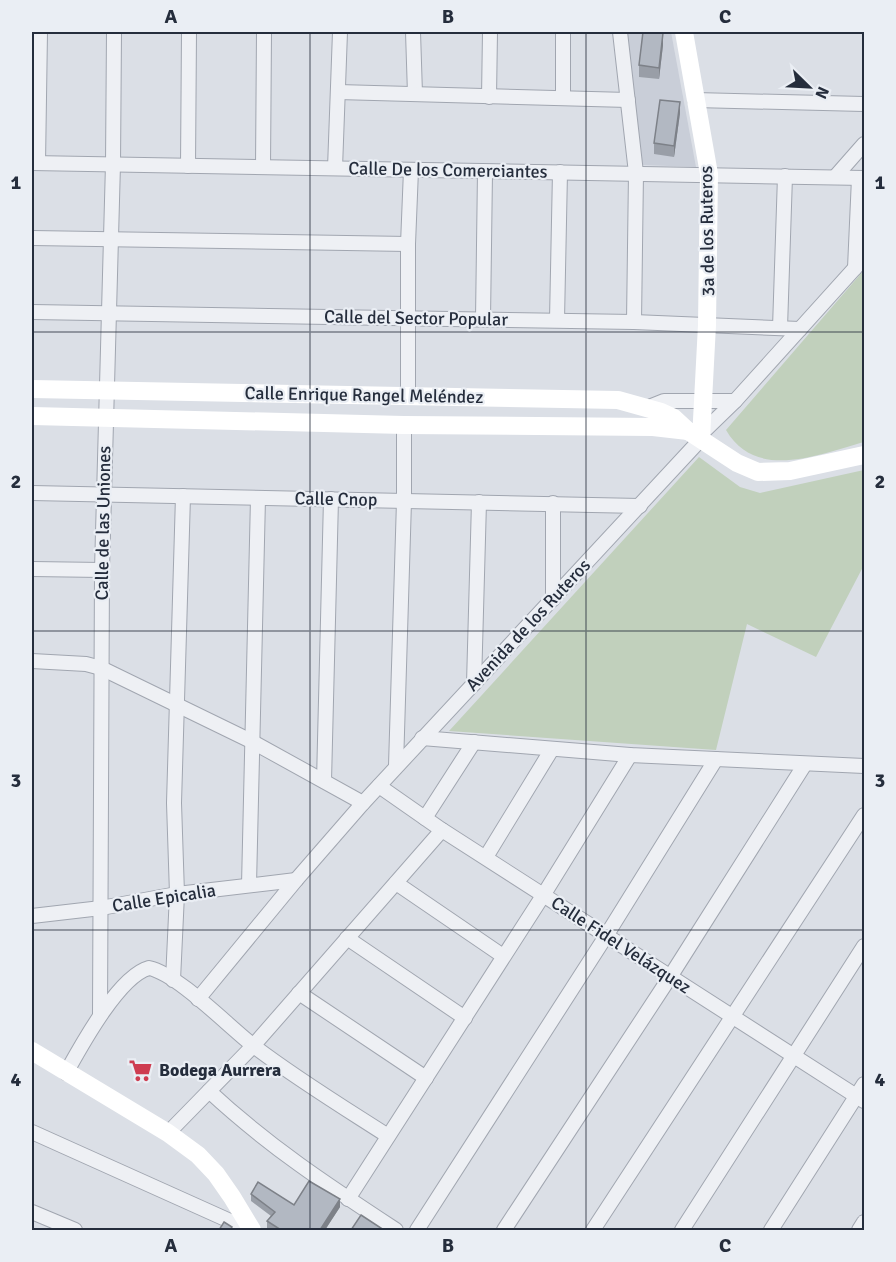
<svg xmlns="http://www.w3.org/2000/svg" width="896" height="1262" viewBox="0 0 896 1262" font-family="Signika,sans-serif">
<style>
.built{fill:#c9ced8}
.green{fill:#c1d0bc}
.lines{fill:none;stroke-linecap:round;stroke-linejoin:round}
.street-casing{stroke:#a1a6b0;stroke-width:16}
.street{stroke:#eef0f4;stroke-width:14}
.secondary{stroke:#fff;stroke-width:18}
.wall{fill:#999ea7}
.shaded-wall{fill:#7d8188}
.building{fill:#b2b8c2;stroke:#7d8188;stroke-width:1.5}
.grid{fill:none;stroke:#252d3c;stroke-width:1.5;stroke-opacity:0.55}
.labels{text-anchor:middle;stroke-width:4.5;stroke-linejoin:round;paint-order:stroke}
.street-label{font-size:18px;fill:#252d3c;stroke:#eaeef4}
.poi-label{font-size:18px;font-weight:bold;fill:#252d3c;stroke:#eaeef4;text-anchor:start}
.neatline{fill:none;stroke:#252d3c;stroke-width:2}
.grid-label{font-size:20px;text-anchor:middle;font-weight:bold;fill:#252d3c}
</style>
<rect width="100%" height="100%" fill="#dbdfe6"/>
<polygon class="built" points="625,32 671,32 696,167 642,165"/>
<g class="green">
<path d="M864,270V442C820,454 756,482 726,430Z"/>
<polygon points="699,457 740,487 760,493 864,470 864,565 816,657 747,624 716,750 449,731"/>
</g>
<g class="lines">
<defs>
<g id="street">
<polyline points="413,32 415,94"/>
<polyline points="620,32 636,173 634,322"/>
<polyline points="338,92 628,100"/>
<polyline points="489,97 490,32"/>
<polyline points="563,98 563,32"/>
<polyline points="695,100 864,104"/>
<polyline points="32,163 864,178"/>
<polyline points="38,163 40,32"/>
<polyline points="188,166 189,32"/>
<polyline points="263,167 264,32"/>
<polyline points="335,168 340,32"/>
<polyline points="835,177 864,144"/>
<polyline points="32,238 408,244"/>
<polyline points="855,268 859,178"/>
<polyline points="32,312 634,322 800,329"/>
<polyline points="483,319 485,172"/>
<polyline points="557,320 560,172"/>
<polyline points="780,328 785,176"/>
<polyline points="408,395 408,244 411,170"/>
<polyline points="649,407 664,401 735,401"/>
<polyline points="702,433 735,401 864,258"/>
<polyline points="32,493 640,506"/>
<polyline points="32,569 102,570"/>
<polyline points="553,599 553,503"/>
<polyline points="32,661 86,664 101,668 251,741 363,803"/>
<polyline points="474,684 479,502"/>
<polyline points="422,738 630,755 864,766"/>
<polyline points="396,766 404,501 404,425"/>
<polyline points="324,781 331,499"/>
<polyline points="379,786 442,830 864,1101"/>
<polyline points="425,818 474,742"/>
<polyline points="486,857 552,749"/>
<polyline points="396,883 503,956"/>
<polyline points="249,885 258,498"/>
<polyline points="32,916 101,908 177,894 296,880"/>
<polyline points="347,938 465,1018"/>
<polyline points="173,980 177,894 174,803 183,496"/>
<polyline points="299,993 426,1078"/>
<polyline points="198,999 296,880 363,803 701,439"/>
<polyline points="100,1015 102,570 113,164 114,32"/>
<path d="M66,1073C81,1046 119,976 149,968C178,974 229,1027 255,1047C297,1079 343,1107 388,1136"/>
<path d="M209,1091C268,1146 329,1186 396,1230"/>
<polyline points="32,1132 250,1230"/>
<polyline points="168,1133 253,1046 442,830"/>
<polyline points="348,1199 544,894 630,755"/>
<polyline points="32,1212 75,1230"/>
<polyline points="417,1230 606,936 716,759"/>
<polyline points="504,1230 670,977 805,764"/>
<polyline points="593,1230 864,815"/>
<polyline points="682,1230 864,946"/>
<polyline points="771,1230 864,1084"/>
<polyline points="859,1230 864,1222"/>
</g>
</defs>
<use href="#street" class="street-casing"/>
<use href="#street" class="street"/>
<g class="secondary">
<polyline points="684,32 709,174 707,325 701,439"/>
<polyline points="32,389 618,400 661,412 674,418 688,431 737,463 758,472 790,471 864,455"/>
<polyline points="32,416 404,425 653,427 688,431"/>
<polyline points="32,1051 168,1133 198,1155 216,1174 232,1197 252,1230"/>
</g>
</g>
<g class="wall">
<polygon points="638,32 657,32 657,33 663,45 659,79 639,77 639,65 643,33"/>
<polygon points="680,113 674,157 654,154 654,143"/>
<polygon points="251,1194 294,1205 340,1207 325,1230 271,1230 267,1228 267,1221 271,1216 251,1201"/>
</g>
<g class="shaded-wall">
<polygon points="663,33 663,45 659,79 659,68"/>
<polygon points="680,102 680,113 674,157 674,146"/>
<polygon points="340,1199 340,1207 325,1230 320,1230"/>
</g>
<g class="building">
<polygon points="643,32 656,32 656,33 663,33 659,68 639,65"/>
<polygon points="660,100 680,102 674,146 654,143"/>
<polygon points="309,1181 340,1199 320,1230 281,1230 267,1221 275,1212 251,1194 258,1182 294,1205"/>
<polygon points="361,1215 384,1230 351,1230"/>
<polygon points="224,1222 232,1227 230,1230 219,1230"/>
</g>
<path class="grid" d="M310,32V1230M586,32V1230M32,332H864M32,631H864M32,930H864"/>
<defs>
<symbol id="supermarket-bare" viewBox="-9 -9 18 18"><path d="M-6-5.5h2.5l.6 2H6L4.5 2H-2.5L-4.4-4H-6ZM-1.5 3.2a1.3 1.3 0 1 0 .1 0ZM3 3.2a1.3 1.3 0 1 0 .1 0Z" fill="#ce3c50" stroke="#eaeef4" stroke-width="2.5" paint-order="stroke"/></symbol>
</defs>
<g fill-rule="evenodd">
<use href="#supermarket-bare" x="124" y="1054" width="33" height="33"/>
</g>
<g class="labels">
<g class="street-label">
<text transform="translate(448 170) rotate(1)" y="6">Calle De los Comerciantes</text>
<text transform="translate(707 231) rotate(-91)" y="6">3a de los Ruteros</text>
<text transform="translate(416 318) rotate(1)" y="6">Calle del Sector Popular</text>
<text transform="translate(364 395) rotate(1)" y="6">Calle Enrique Rangel Meléndez</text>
<text transform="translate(336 499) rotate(1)" y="6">Calle Cnop</text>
<text transform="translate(103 523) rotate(-89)" y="6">Calle de las Uniones</text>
<text transform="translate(528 625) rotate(-47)" y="6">Avenida de los Ruteros</text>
<text transform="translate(164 898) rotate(-9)" y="6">Calle Epicalia</text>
<text transform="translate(621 945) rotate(33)" y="6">Calle Fidel Velázquez</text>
</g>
<g class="poi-label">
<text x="159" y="1076">Bodega Aurrera</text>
</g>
</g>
<rect width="896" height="1262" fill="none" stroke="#eaeef4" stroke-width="66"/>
<g transform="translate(809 87) rotate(114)" stroke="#eaeef4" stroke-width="4.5" paint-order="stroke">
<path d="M0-4.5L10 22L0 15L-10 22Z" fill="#252d3c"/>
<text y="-9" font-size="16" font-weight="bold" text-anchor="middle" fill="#252d3c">N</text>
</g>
<rect x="33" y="33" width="830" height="1196" class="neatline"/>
<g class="grid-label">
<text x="171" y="23">A</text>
<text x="448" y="23">B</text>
<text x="725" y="23">C</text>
<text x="16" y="189">1</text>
<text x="880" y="189">1</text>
<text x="16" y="488">2</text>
<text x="880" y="488">2</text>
<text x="16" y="787">3</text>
<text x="880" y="787">3</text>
<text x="16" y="1086">4</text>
<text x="880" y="1086">4</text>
<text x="171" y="1252">A</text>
<text x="448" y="1252">B</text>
<text x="725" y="1252">C</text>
</g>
</svg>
